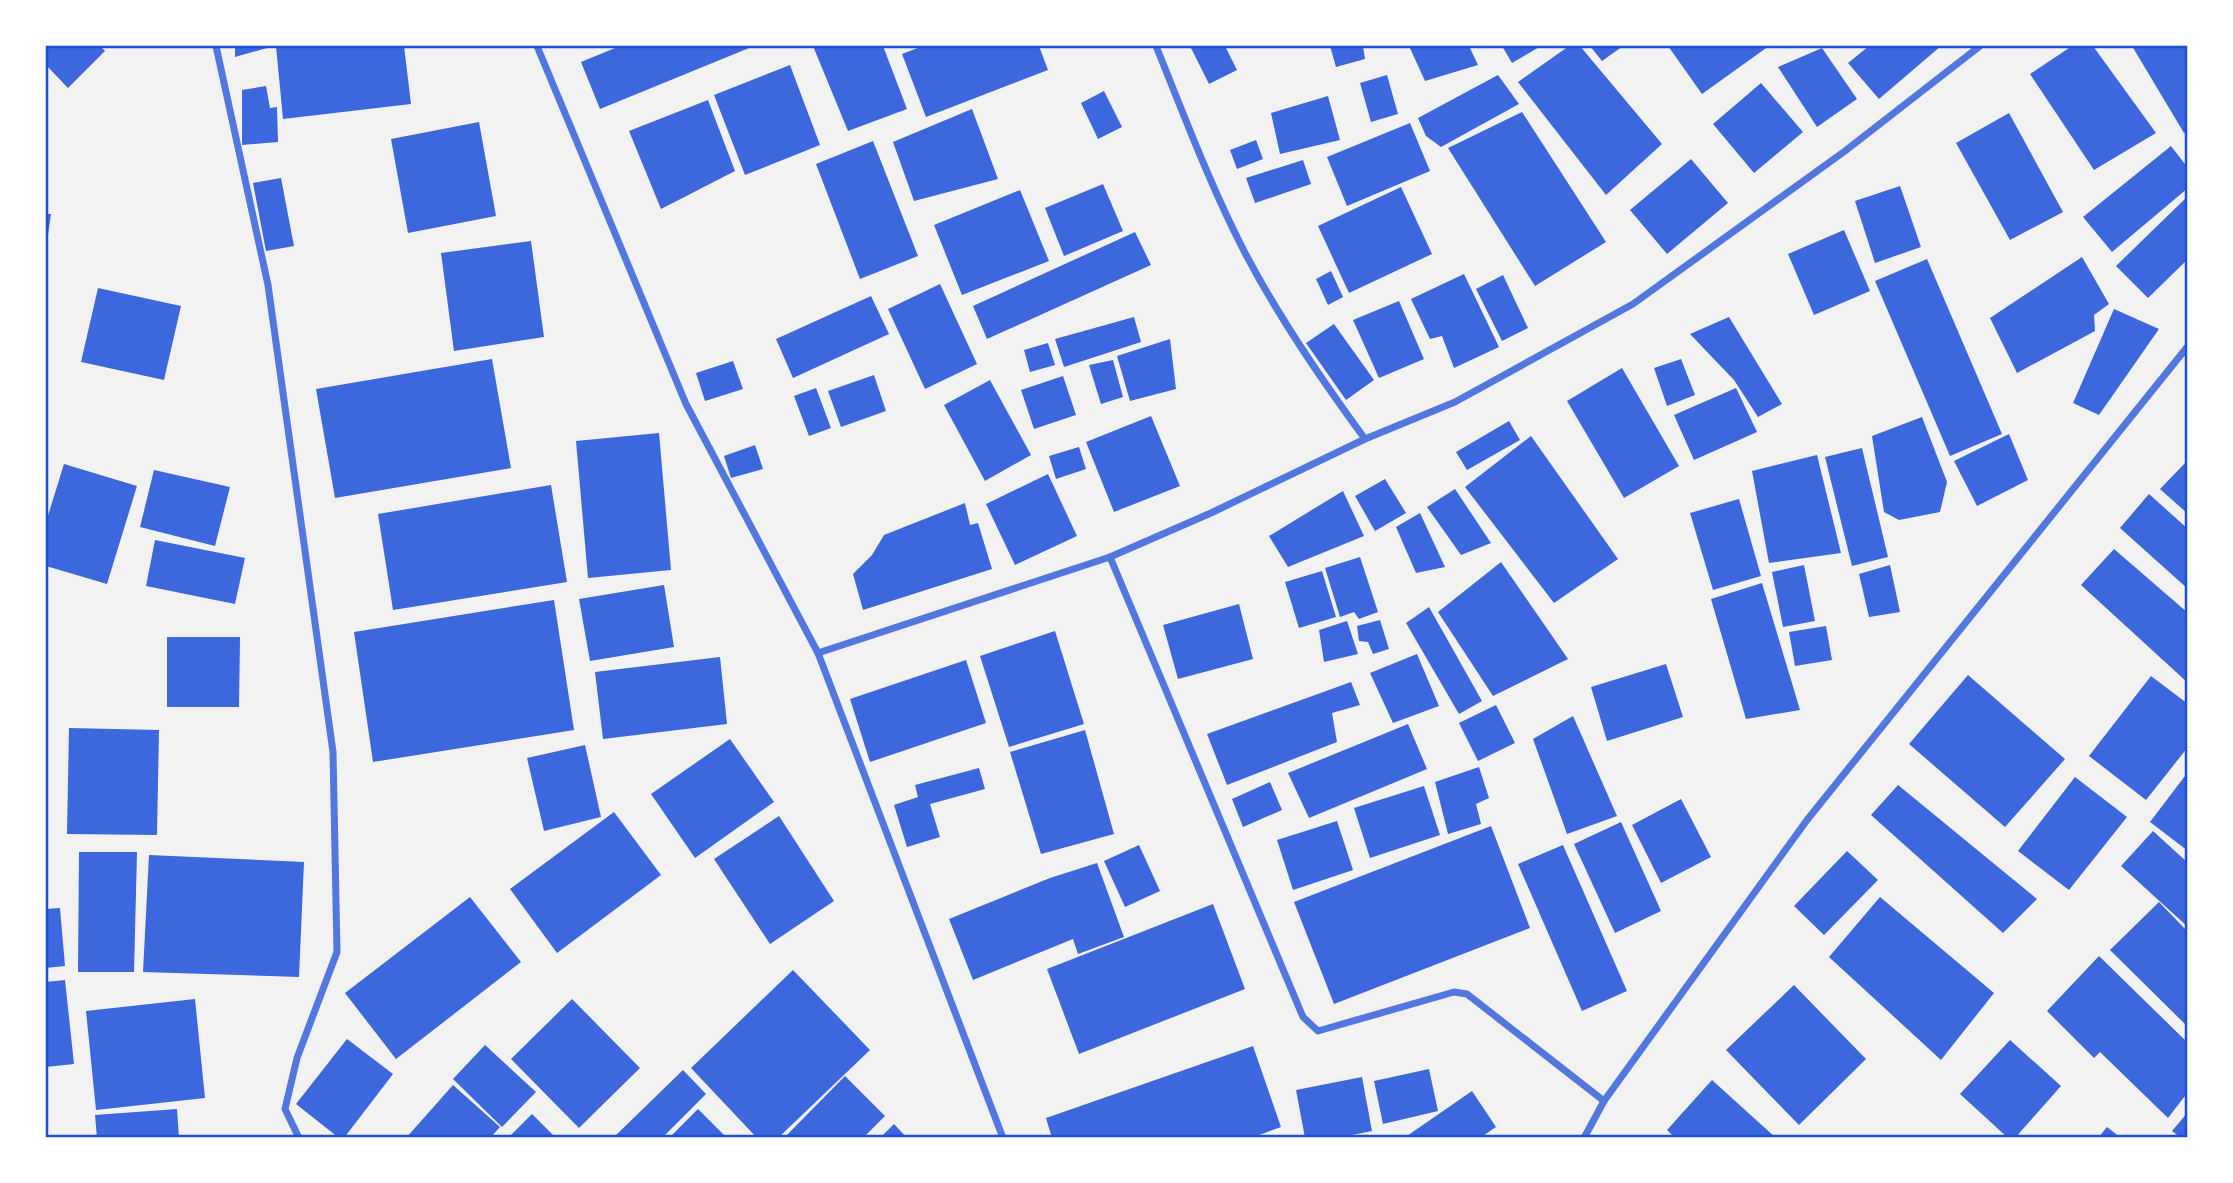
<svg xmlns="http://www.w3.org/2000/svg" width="2233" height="1183" viewBox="0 0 2233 1183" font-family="Cabin,sans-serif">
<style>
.building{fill:#3d67dc}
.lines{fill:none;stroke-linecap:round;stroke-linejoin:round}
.minor{stroke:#5277de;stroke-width:7}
.neatline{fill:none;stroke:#1d4ed8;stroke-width:2.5}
</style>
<rect width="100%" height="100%" fill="#f2f2f2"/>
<g class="building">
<polygon points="46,46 100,46 105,51 68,88 46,65"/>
<polygon points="235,46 274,46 235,57"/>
<polygon points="276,46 404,46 411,104 283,119"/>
<polygon points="620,46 754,46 600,109 581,62"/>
<polygon points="813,46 883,46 907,109 848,131"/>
<polygon points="923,46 1039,46 1048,70 926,117 902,54"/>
<polygon points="1190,46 1225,46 1237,70 1209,84"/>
<polygon points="1330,46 1363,46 1365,59 1336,67"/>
<polygon points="1409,46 1469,46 1478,65 1425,81"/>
<polygon points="1502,46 1541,46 1512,63"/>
<polygon points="1569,46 1580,46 1662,144 1606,195 1518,82"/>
<polygon points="1590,46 1623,46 1602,61"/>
<polygon points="1668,46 1769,46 1702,94"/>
<polygon points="1869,46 1941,46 1879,99 1848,63"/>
<polygon points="2072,46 2093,46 2156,133 2094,170 2030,74"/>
<polygon points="2132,46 2188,46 2188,131 2184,133"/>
<polygon points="1822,48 1857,99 1817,127 1778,67"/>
<polygon points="790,65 820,145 745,175 714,95"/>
<polygon points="1387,75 1398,114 1371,122 1360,83"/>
<polygon points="1498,75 1519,104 1441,147 1426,136 1418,118"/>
<polygon points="1761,83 1803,132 1754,173 1713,124"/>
<polygon points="266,86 270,108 277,107 278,142 242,145 242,90"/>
<polygon points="1104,91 1122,127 1098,139 1081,103"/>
<polygon points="1328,96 1340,140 1280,154 1271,113"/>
<polygon points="708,100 735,171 661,209 629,131"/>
<polygon points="972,109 998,179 914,201 893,142"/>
<polygon points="1522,112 1606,242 1535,286 1448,148"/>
<polygon points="2009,113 2063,212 2010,240 1956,143"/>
<polygon points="479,122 496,216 408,233 391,139"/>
<polygon points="1410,123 1430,171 1347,206 1327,157"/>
<polygon points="1256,140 1263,159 1237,169 1230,150"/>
<polygon points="873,141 918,256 860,279 816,164"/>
<polygon points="2171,146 2188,168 2188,188 2112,252 2083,217"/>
<polygon points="1691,159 1728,203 1667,254 1630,210"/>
<polygon points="1303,160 1311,184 1255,203 1246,178"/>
<polygon points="281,178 294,246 266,251 253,183"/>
<polygon points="1103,184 1123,231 1064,256 1045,208"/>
<polygon points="1900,186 1921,247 1875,263 1855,201"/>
<polygon points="1401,187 1432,254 1349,293 1318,226"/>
<polygon points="1020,190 1049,261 962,295 934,225"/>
<polygon points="2188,196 2188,259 2148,298 2116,266"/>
<polygon points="46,214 51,214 47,242 46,242"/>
<polygon points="1844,230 1870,291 1814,315 1788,254"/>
<polygon points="1135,232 1151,265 987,339 973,306"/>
<polygon points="531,241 544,337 454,351 441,253"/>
<polygon points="2082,257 2109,304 2094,315 2095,331 2017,373 1990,318"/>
<polygon points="1927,259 2002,434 1950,456 1875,281"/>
<polygon points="1331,271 1343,297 1328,305 1316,279"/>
<polygon points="1464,274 1499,347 1454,368 1442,336 1430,339 1411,299"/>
<polygon points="1503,275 1528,328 1502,341 1476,289"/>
<polygon points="940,284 977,364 925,389 888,309"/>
<polygon points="98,288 181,306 164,380 81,362"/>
<polygon points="871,296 889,334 793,378 776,339"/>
<polygon points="1399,301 1424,359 1379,378 1353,320"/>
<polygon points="2114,309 2159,329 2099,415 2073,403"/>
<polygon points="1134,317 1141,342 1064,367 1055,339"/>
<polygon points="1729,317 1782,404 1758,417 1734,380 1690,334"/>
<polygon points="1334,324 1374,380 1346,400 1306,343"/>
<polygon points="1170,339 1176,389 1130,401 1117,356"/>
<polygon points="1048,343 1055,365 1030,372 1024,350"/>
<polygon points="492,359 511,468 335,498 316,389"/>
<polygon points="1681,359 1695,395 1667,406 1654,368"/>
<polygon points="1113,360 1123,397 1101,404 1089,365"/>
<polygon points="733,361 743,389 705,401 696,373"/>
<polygon points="1622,368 1679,466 1624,498 1567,401"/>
<polygon points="874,375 886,411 841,427 828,391"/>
<polygon points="1063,376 1076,415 1034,429 1021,390"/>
<polygon points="990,380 1031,455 985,481 944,405"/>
<polygon points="816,388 831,428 809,436 794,396"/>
<polygon points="1736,388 1757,432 1694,460 1674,415"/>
<polygon points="1151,416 1180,486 1114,512 1086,442"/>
<polygon points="1922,417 1947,482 1940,512 1899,520 1884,512 1872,436"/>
<polygon points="1509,421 1520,440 1467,470 1456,452"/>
<polygon points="659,433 671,570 588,578 576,441"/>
<polygon points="2009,434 2028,480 1977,506 1954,461"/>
<polygon points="1531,436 1618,559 1554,603 1465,487"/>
<polygon points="755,445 763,469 731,478 724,456"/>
<polygon points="1079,447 1086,469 1056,479 1049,456"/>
<polygon points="1862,448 1888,557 1852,566 1825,457"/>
<polygon points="1817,455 1841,553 1769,563 1752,471"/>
<polygon points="2188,460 2188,514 2160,489"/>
<polygon points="64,464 137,486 107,584 46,566 46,522"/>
<polygon points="154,470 230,487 215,546 140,527"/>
<polygon points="1048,474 1077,536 1015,565 986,504"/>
<polygon points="1385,479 1406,513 1375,531 1355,496"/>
<polygon points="551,485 567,582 393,610 378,514"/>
<polygon points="1455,489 1491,543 1461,555 1427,507"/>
<polygon points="1343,491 1364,536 1288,567 1269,536"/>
<polygon points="2149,494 2188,529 2188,589 2120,528"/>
<polygon points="1739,499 1761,576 1713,590 1690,513"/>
<polygon points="965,503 970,525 978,523 992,569 863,610 853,574 872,555 884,535"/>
<polygon points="1420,513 1445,567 1416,573 1396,527"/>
<polygon points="155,540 245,558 235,604 146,586"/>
<polygon points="2114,549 2188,613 2188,683 2081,585"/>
<polygon points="1360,557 1378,612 1359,619 1354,612 1340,617 1325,568"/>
<polygon points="1501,562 1568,659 1493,696 1438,612"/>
<polygon points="1804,565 1815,621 1783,627 1772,572"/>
<polygon points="1890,565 1900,612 1869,617 1859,574"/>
<polygon points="1322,571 1336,617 1299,628 1285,582"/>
<polygon points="1762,583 1800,710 1746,719 1711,599"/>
<polygon points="664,585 674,647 590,661 579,599"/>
<polygon points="554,600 574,730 373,762 354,632"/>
<polygon points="1239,604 1253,659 1178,679 1163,625"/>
<polygon points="1429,607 1482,701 1459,714 1406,623"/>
<polygon points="1380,620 1389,649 1373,654 1368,642 1359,641 1357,626"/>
<polygon points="1347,621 1358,654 1324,662 1319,630"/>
<polygon points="1826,626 1832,660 1795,666 1789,632"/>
<polygon points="1055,631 1084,724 1009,747 980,656"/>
<polygon points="167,637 240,637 239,707 167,707"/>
<polygon points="1417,654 1439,706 1393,723 1370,673"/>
<polygon points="720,657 727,724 603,739 595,672"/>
<polygon points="966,660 986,723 870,762 850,699"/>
<polygon points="1666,664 1683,717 1607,741 1591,687"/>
<polygon points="1968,675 2065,759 2005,827 1909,744"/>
<polygon points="2151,676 2188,704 2188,747 2146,800 2089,756"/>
<polygon points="1351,682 1360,705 1332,713 1337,742 1227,785 1207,734"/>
<polygon points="1496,705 1515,743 1478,761 1459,723"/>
<polygon points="1573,716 1617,816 1567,834 1533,739"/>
<polygon points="1408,724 1427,769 1309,818 1288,773"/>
<polygon points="69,728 159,730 157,835 67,834"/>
<polygon points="1085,730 1114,834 1041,854 1010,752"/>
<polygon points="730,739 774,802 695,858 651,794"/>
<polygon points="585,745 601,817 544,831 527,758"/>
<polygon points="1479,767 1489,798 1476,804 1481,824 1448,834 1435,782"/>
<polygon points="979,768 985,789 930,804 940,837 907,847 894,805 918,797 915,785"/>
<polygon points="2188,772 2188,851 2150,822"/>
<polygon points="2075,777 2127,817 2069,890 2018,851"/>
<polygon points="1270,782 1282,810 1243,827 1232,799"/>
<polygon points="1898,785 2037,899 2003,933 1871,815"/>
<polygon points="1424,786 1440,835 1370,858 1354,808"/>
<polygon points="1681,799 1711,857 1661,883 1632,825"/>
<polygon points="614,812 661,875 557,953 510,889"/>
<polygon points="779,816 834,901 770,944 714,859"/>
<polygon points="1337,821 1353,870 1293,890 1277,840"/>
<polygon points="1621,822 1661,911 1615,933 1574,844"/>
<polygon points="1491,826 1530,928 1334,1004 1294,902"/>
<polygon points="2153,831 2188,863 2188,927 2121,866"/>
<polygon points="1139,845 1160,891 1125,907 1104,861"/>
<polygon points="1563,845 1627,991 1582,1011 1518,864"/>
<polygon points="1847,851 1878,880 1824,935 1794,906"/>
<polygon points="79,852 137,852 134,972 78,972"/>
<polygon points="149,855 304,862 299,977 143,972"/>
<polygon points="1097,863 1124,937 1078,954 1073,939 973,980 949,919 1050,878"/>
<polygon points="470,897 521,962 396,1059 345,993"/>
<polygon points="1880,897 1994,993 1941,1060 1829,957"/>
<polygon points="2159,902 2188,932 2188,1027 2110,950"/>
<polygon points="1213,904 1245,989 1079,1054 1047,969"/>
<polygon points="60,908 65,966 46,968 46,909"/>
<polygon points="2099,956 2188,1043 2188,1092 2168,1118 2100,1052 2094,1058 2047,1011"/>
<polygon points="793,970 870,1050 778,1138 757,1138 691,1068"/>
<polygon points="65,980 74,1064 46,1067 46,982"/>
<polygon points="1794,985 1866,1059 1799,1125 1726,1050"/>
<polygon points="195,999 205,1098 96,1110 86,1011"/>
<polygon points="572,999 640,1068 579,1128 511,1059"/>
<polygon points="347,1039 393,1074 344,1138 339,1138 296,1104"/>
<polygon points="2010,1040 2061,1086 2015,1138 2008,1138 1960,1094"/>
<polygon points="485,1045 536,1092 502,1127 453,1079"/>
<polygon points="1253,1046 1281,1127 1251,1138 1052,1138 1046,1118"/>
<polygon points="1429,1069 1438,1111 1383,1124 1374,1081"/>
<polygon points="683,1070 706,1094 662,1138 613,1138"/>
<polygon points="845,1076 885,1116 863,1138 784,1138"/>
<polygon points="1362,1077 1372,1131 1337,1138 1305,1138 1296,1090"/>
<polygon points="1712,1080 1776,1138 1675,1138 1667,1130"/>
<polygon points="453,1085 500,1127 490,1138 406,1138"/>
<polygon points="1472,1091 1496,1127 1480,1138 1404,1138"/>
<polygon points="177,1109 179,1138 97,1138 95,1115"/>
<polygon points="698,1109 727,1138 669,1138"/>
<polygon points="2188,1112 2188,1138 2181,1138 2172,1131"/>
<polygon points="532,1114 556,1138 508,1138"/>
<polygon points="894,1124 907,1138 880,1138"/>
<polygon points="2107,1127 2121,1138 2098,1138"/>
</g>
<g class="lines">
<g class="minor">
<polyline points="216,46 268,285 333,752 337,952 297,1058 285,1109 299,1138"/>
<polyline points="537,46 686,404 818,653 1003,1138"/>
<path d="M1156,46C1184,115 1210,185 1244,251C1279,318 1321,379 1365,439"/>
<polyline points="1110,557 1303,1017 1318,1031 1454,992 1467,994 1604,1101"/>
<polyline points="818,653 1110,557 1211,513 1365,439 1455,402 1633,304 1845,151 1980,46"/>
<polyline points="1584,1138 1604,1101 1807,820 2188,346"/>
</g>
</g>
<rect width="2233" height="1183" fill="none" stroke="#ffffff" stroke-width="94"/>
<rect x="47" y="47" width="2139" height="1089" class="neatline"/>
</svg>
